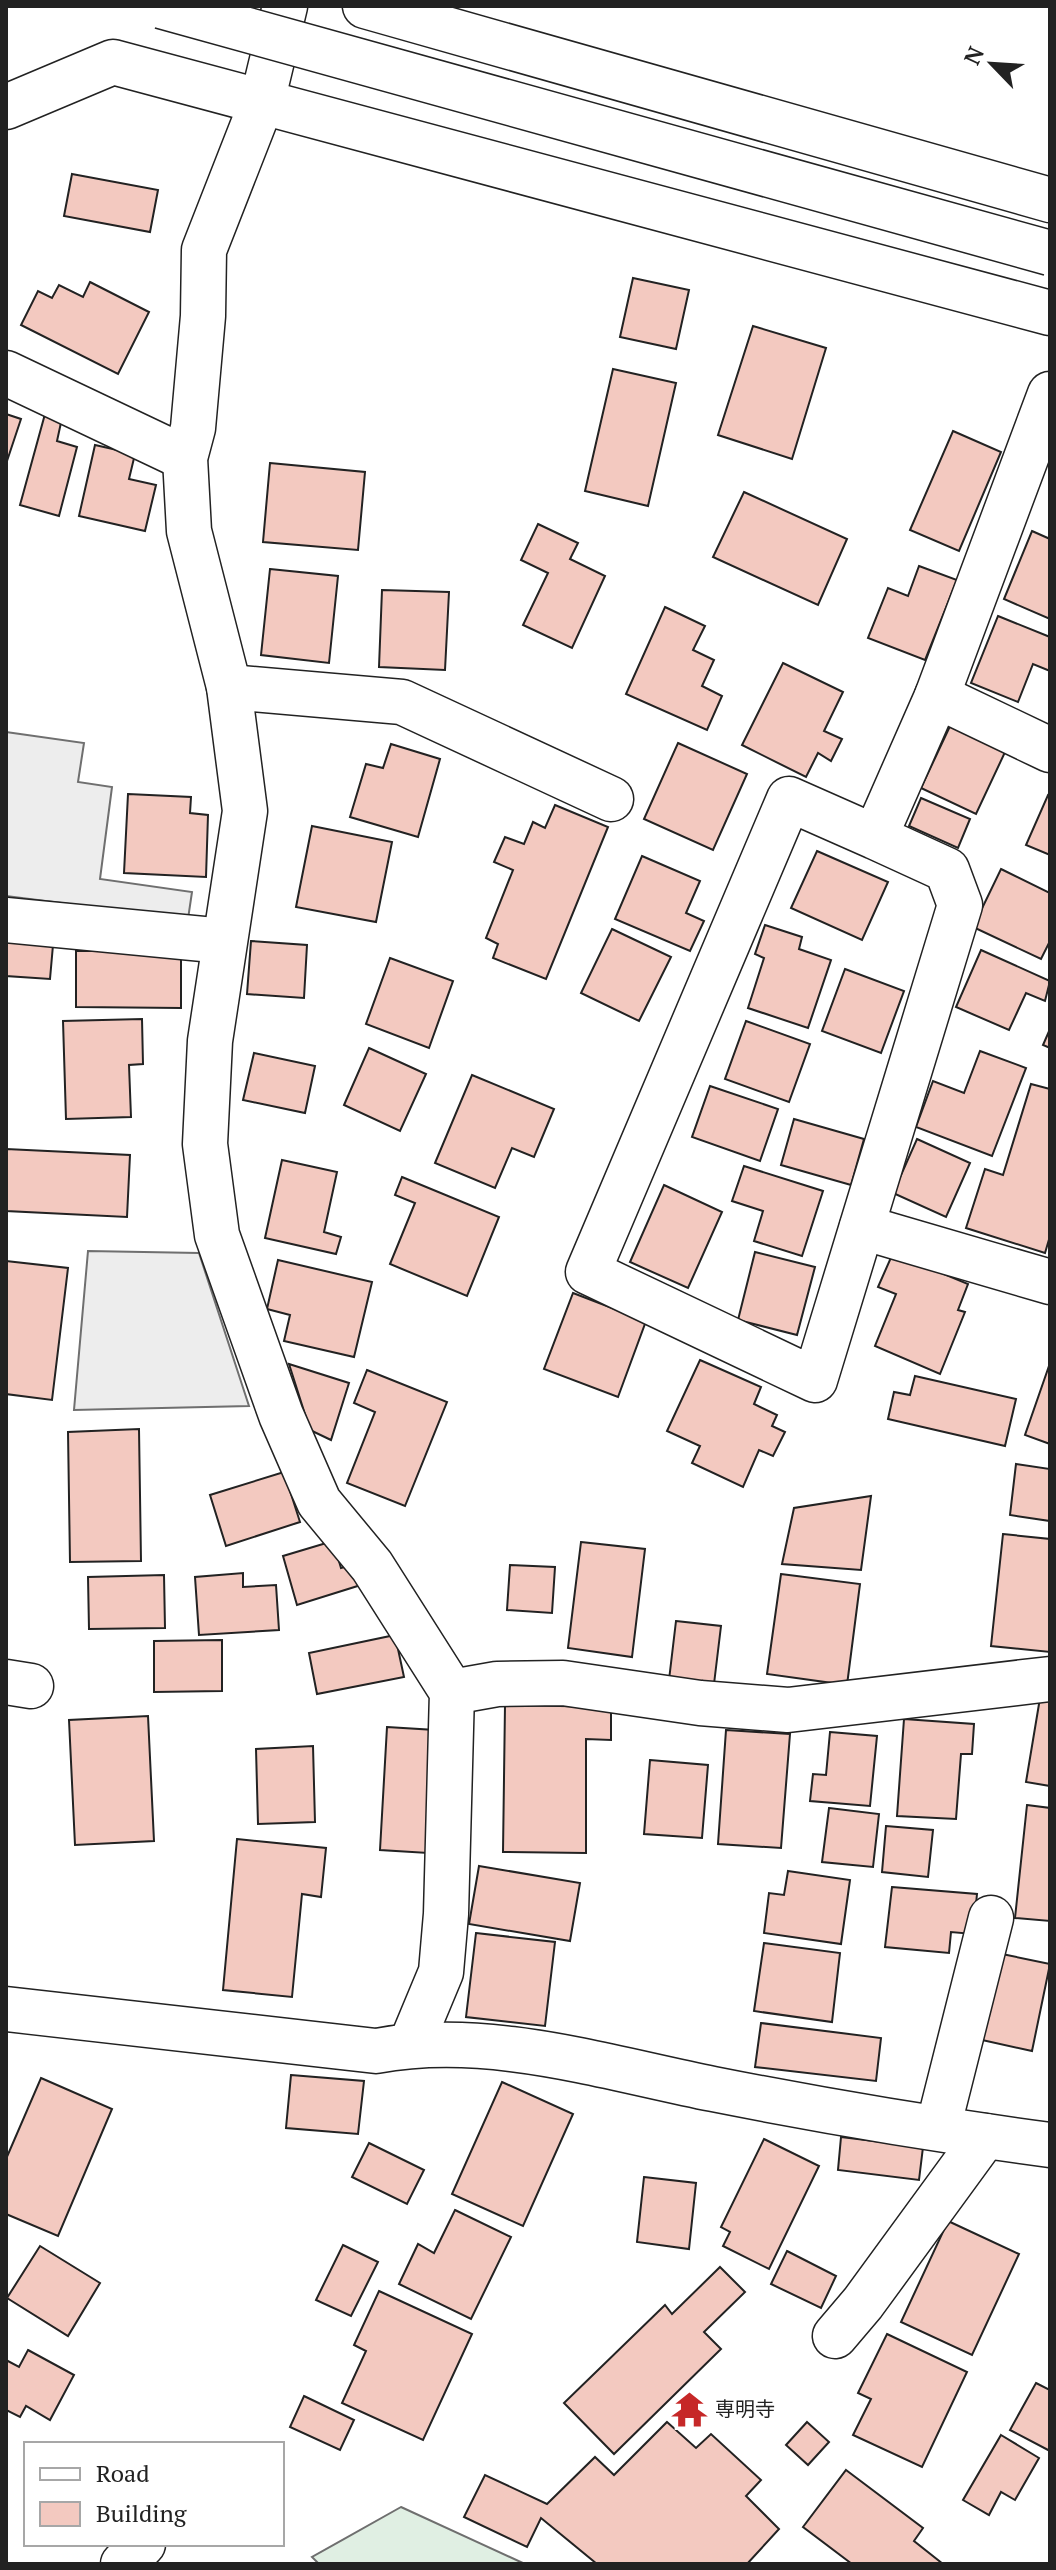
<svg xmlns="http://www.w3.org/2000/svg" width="1056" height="2570" viewBox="0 0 1056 2570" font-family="'PT Serif','Noto Sans JP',serif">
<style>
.green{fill:#e0efe3;stroke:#6f6f6f;stroke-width:2}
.parking{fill:#ededed;stroke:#6f6f6f;stroke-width:2}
.building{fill:#f3c9c0;stroke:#222;stroke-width:2}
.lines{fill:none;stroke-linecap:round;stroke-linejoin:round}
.minor-casing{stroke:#222;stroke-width:47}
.minor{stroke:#fff;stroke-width:44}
.tertiary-bridge-casing{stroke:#222;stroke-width:47;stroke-linecap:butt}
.tertiary-bridge{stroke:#fff;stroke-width:44}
.labels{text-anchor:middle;stroke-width:6;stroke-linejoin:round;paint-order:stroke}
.poi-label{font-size:20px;fill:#222;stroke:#fff;text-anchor:start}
</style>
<rect width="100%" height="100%" fill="#fff"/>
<polygon class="green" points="401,2507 525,2564 319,2564 312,2557"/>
<g class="parking">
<polygon points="6,732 84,743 78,782 112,787 100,879 192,892 188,919 6,896"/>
<polygon points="88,1251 199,1253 249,1406 74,1410"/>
</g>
<g class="building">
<polygon points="72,174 158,190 150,232 64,216"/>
<polygon points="633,278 689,290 676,349 620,337"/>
<polygon points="90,282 149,312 118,374 21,325 38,291 52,298 59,285 83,297"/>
<polygon points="753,326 826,348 792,459 718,435"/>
<polygon points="613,369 676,383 648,506 585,491"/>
<polygon points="6,414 21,419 6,464"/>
<polygon points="45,414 62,418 57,441 77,447 59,516 20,505"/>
<polygon points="953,431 1001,452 959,551 910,530"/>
<polygon points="95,445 135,454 129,479 156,485 145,531 79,516"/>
<polygon points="270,463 365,472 358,550 263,542"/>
<polygon points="744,492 847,539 818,605 713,557"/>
<polygon points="538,524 578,543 570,559 605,576 572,648 523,625 548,573 521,560"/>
<polygon points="1032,531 1050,539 1050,619 1004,599"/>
<polygon points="919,566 957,580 925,660 868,638 888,588 908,596"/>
<polygon points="270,569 338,576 329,663 261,655"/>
<polygon points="382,590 449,592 445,670 379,667"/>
<polygon points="665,607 705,626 693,650 714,660 702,686 722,696 707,730 626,694"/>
<polygon points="998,616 1050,637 1050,671 1033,664 1018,702 971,683"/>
<polygon points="783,663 843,692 824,731 842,739 831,761 818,753 806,777 742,745"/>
<polygon points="951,724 1006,750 976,814 921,788"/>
<polygon points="678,743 747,774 713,850 644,819"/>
<polygon points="391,744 440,759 418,837 350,817 366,764 383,768"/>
<polygon points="128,794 191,797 190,813 208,815 206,877 124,873"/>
<polygon points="1048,795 1050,796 1050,855 1026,845"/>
<polygon points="921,798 970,819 958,848 909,826"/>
<polygon points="555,805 608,827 546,979 493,958 498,944 486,938 513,870 494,862 505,837 524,844 533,822 545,828"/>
<polygon points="312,826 392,842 376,922 296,907"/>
<polygon points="817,851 888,882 862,940 791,908"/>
<polygon points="642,856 700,881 686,913 704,921 690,951 615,919"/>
<polygon points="1001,869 1050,893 1050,941 1041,959 973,927"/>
<polygon points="765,925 802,937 799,949 831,960 808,1028 748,1008 764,958 755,954"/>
<polygon points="612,929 671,957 639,1021 581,993"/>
<polygon points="251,941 307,945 304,998 247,994"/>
<polygon points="6,942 53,945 50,979 6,976"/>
<polygon points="981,950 1050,981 1045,1001 1026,993 1009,1030 956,1007"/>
<polygon points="76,951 181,951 181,1008 76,1007"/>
<polygon points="390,958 453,981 429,1048 366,1024"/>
<polygon points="845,969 904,991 881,1053 822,1031"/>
<polygon points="142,1019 143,1064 129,1065 131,1117 66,1119 63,1021"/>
<polygon points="746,1021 810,1044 789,1102 725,1079"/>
<polygon points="1050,1029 1050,1048 1043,1045"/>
<polygon points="369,1048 426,1074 400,1131 344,1105"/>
<polygon points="980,1051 1026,1068 992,1156 916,1127 933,1081 964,1093"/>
<polygon points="254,1053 315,1066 305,1113 243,1100"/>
<polygon points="472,1075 554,1109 534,1157 512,1148 495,1188 435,1163"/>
<polygon points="1031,1084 1050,1089 1050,1236 1045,1253 966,1228 985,1169 1003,1175"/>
<polygon points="710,1086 778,1109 760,1161 692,1137"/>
<polygon points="794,1119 864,1139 851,1185 781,1165"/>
<polygon points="917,1139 970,1163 946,1217 893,1193"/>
<polygon points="6,1149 130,1155 127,1217 6,1211"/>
<polygon points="282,1160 337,1172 324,1232 341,1237 336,1254 265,1238"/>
<polygon points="744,1166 823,1191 802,1256 754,1241 763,1211 732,1201"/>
<polygon points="402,1177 499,1217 467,1296 390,1264 415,1203 395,1195"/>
<polygon points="664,1185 722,1212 688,1288 630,1262"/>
<polygon points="755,1252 815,1267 797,1335 738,1320"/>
<polygon points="893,1253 968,1284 958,1310 965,1312 940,1374 875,1346 896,1294 878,1287"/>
<polygon points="278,1260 372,1282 354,1357 284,1341 290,1315 267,1309"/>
<polygon points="6,1261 68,1268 52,1400 6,1394"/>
<polygon points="573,1293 646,1321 618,1397 544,1369"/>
<polygon points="700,1360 761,1387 754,1404 777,1415 772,1426 785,1432 773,1456 759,1450 743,1487 692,1463 700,1446 667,1431"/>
<polygon points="1050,1363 1050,1444 1025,1435"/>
<polygon points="289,1364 349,1383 331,1440 310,1430"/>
<polygon points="367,1370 447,1402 405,1506 347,1483 375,1412 354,1403"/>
<polygon points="915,1376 1016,1399 1005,1446 888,1419 894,1392 910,1395"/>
<polygon points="139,1429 141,1561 70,1562 68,1432"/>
<polygon points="1016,1464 1050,1469 1050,1521 1010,1515"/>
<polygon points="284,1472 300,1522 226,1546 210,1495"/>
<polygon points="871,1496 861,1570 782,1564 794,1508"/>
<polygon points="1003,1534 1050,1539 1050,1652 991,1646"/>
<polygon points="333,1541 341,1568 358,1563 364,1584 297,1605 283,1556"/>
<polygon points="581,1542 645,1549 632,1657 568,1648"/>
<polygon points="510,1565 555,1567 552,1613 507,1610"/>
<polygon points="243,1573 243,1587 276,1585 279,1630 199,1635 195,1577"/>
<polygon points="781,1574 860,1584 847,1685 767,1674"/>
<polygon points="164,1575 165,1628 89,1629 88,1577"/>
<polygon points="676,1621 721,1626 714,1684 669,1680"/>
<polygon points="395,1635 404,1677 317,1694 309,1653"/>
<polygon points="222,1640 222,1691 154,1692 154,1641"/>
<polygon points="1040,1698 1050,1700 1050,1786 1026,1782"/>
<polygon points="505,1705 611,1707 611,1740 586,1739 586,1853 503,1852"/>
<polygon points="148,1716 154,1841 75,1845 69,1720"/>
<polygon points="904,1719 974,1724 972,1754 961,1754 956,1819 897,1816"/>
<polygon points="387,1727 435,1730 428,1853 380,1850"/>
<polygon points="726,1730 790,1734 781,1848 718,1844"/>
<polygon points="830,1732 877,1736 870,1806 810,1801 813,1774 826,1775"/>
<polygon points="313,1746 315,1822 258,1824 256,1749"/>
<polygon points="650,1760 708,1765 702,1838 644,1834"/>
<polygon points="1027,1805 1050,1808 1050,1921 1015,1918"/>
<polygon points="829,1808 879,1814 873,1867 822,1862"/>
<polygon points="886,1826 933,1830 928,1877 882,1872"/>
<polygon points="237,1839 326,1848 321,1897 302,1894 292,1997 223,1990"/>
<polygon points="479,1866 580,1883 570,1941 469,1924"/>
<polygon points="788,1871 850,1880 841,1944 764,1933 769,1893 784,1895"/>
<polygon points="892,1887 977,1894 973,1934 951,1932 949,1953 885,1947"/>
<polygon points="476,1933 555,1942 545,2026 466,2017"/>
<polygon points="764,1943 840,1953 832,2022 754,2011"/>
<polygon points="1002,1954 1050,1964 1032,2051 982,2040"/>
<polygon points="761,2023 881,2038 876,2081 755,2067"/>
<polygon points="291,2075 364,2081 358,2134 286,2128"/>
<polygon points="41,2078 112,2109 58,2236 6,2214 6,2159"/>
<polygon points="502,2082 573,2114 523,2226 452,2194"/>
<polygon points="841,2137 923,2147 919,2180 838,2170"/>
<polygon points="764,2139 819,2166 769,2269 723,2246 730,2232 721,2227"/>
<polygon points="369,2143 424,2170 407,2204 352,2177"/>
<polygon points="644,2177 696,2183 689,2249 637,2242"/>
<polygon points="455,2210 511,2237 471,2319 399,2284 418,2244 434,2253"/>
<polygon points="948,2221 1019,2254 972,2355 901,2322"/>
<polygon points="343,2245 378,2262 351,2316 316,2300"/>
<polygon points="40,2246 100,2283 68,2336 7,2298"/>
<polygon points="787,2251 836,2276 821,2308 771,2284"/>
<polygon points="720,2267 745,2292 704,2332 721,2349 614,2454 564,2403 665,2305 672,2314"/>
<polygon points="379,2291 472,2334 423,2440 342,2403 366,2351 354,2345"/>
<polygon points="887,2334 967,2372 922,2467 853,2435 871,2399 858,2393"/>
<polygon points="28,2350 74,2375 50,2420 26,2406 20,2417 6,2410 6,2360 19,2367"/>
<polygon points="1036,2383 1050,2390 1050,2451 1010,2430"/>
<polygon points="304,2396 354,2420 340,2450 290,2427"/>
<polygon points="667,2422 696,2448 711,2434 761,2480 746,2496 779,2529 747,2564 597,2564 541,2518 527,2547 464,2517 485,2475 547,2504 595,2457 614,2475"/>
<polygon points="807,2422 829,2442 808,2465 786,2445"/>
<polygon points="1001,2435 1039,2458 1015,2500 1001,2492 989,2515 963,2500"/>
<polygon points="846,2470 923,2528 914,2541 943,2564 852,2564 803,2527"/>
</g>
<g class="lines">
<defs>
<g id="minor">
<polyline points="285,6 262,102 204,250 203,316 193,428 185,458 189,531 229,687 245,811 210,1041 205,1144 217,1235 281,1415 319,1502 372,1566 452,1692 446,1914 441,1972 411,2044"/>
<polyline points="365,6 1050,200"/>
<polyline points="6,107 113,62 1050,313"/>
<polyline points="6,373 185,458"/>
<polyline points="229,687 402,702 611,799"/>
<polyline points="937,696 1050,750"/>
<polyline points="875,837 789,799 588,1272 815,1380 960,905 947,870 875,837 937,696 1050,394"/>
<polyline points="6,920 224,941"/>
<polyline points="862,1227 1050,1282"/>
<polyline points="6,1682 31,1686"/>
<polyline points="452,1692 497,1684 563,1683 700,1703 788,1710 1050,1679"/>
<path d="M6,2009L376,2051C488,2030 603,2067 713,2089C824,2111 937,2130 1050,2145"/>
<polyline points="938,2128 991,1918"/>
<polyline points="835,2336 863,2303 985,2136"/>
<polyline points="123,2564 143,2544"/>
</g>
</defs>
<use href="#minor" class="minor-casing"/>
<use href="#minor" class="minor"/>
<defs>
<polyline id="tertiary-bridge" points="161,6 1050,253"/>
</defs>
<use href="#tertiary-bridge" class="tertiary-bridge-casing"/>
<use href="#tertiary-bridge" class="tertiary-bridge"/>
</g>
<defs>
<symbol id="temple-bare" viewBox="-9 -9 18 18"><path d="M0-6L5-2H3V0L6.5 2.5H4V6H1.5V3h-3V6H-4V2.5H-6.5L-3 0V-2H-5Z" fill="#c62828" stroke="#fff" stroke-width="2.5" paint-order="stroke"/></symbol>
</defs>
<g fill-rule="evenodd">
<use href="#temple-bare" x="664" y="2384" width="51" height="51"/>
</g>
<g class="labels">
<g class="poi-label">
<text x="715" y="2416">専明寺</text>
</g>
</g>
<rect width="1056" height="2570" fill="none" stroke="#222222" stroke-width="16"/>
<rect x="24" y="2442" width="260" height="104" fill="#ffffff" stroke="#a7a7a7" stroke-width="2"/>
<rect x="40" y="2468" width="40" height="12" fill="#ffffff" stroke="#a7a7a7" stroke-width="2"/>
<text x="96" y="2482" font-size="24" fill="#222222">Road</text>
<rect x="40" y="2502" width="40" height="24" fill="#f3c9c0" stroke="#a7a7a7" stroke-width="2"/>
<text x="96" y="2522" font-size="24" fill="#222222">Building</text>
<g transform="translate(992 64) rotate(295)" stroke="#ffffff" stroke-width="6" paint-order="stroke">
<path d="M0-6L14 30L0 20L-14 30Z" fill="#222222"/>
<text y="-12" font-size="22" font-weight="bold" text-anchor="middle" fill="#222222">N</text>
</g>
</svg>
